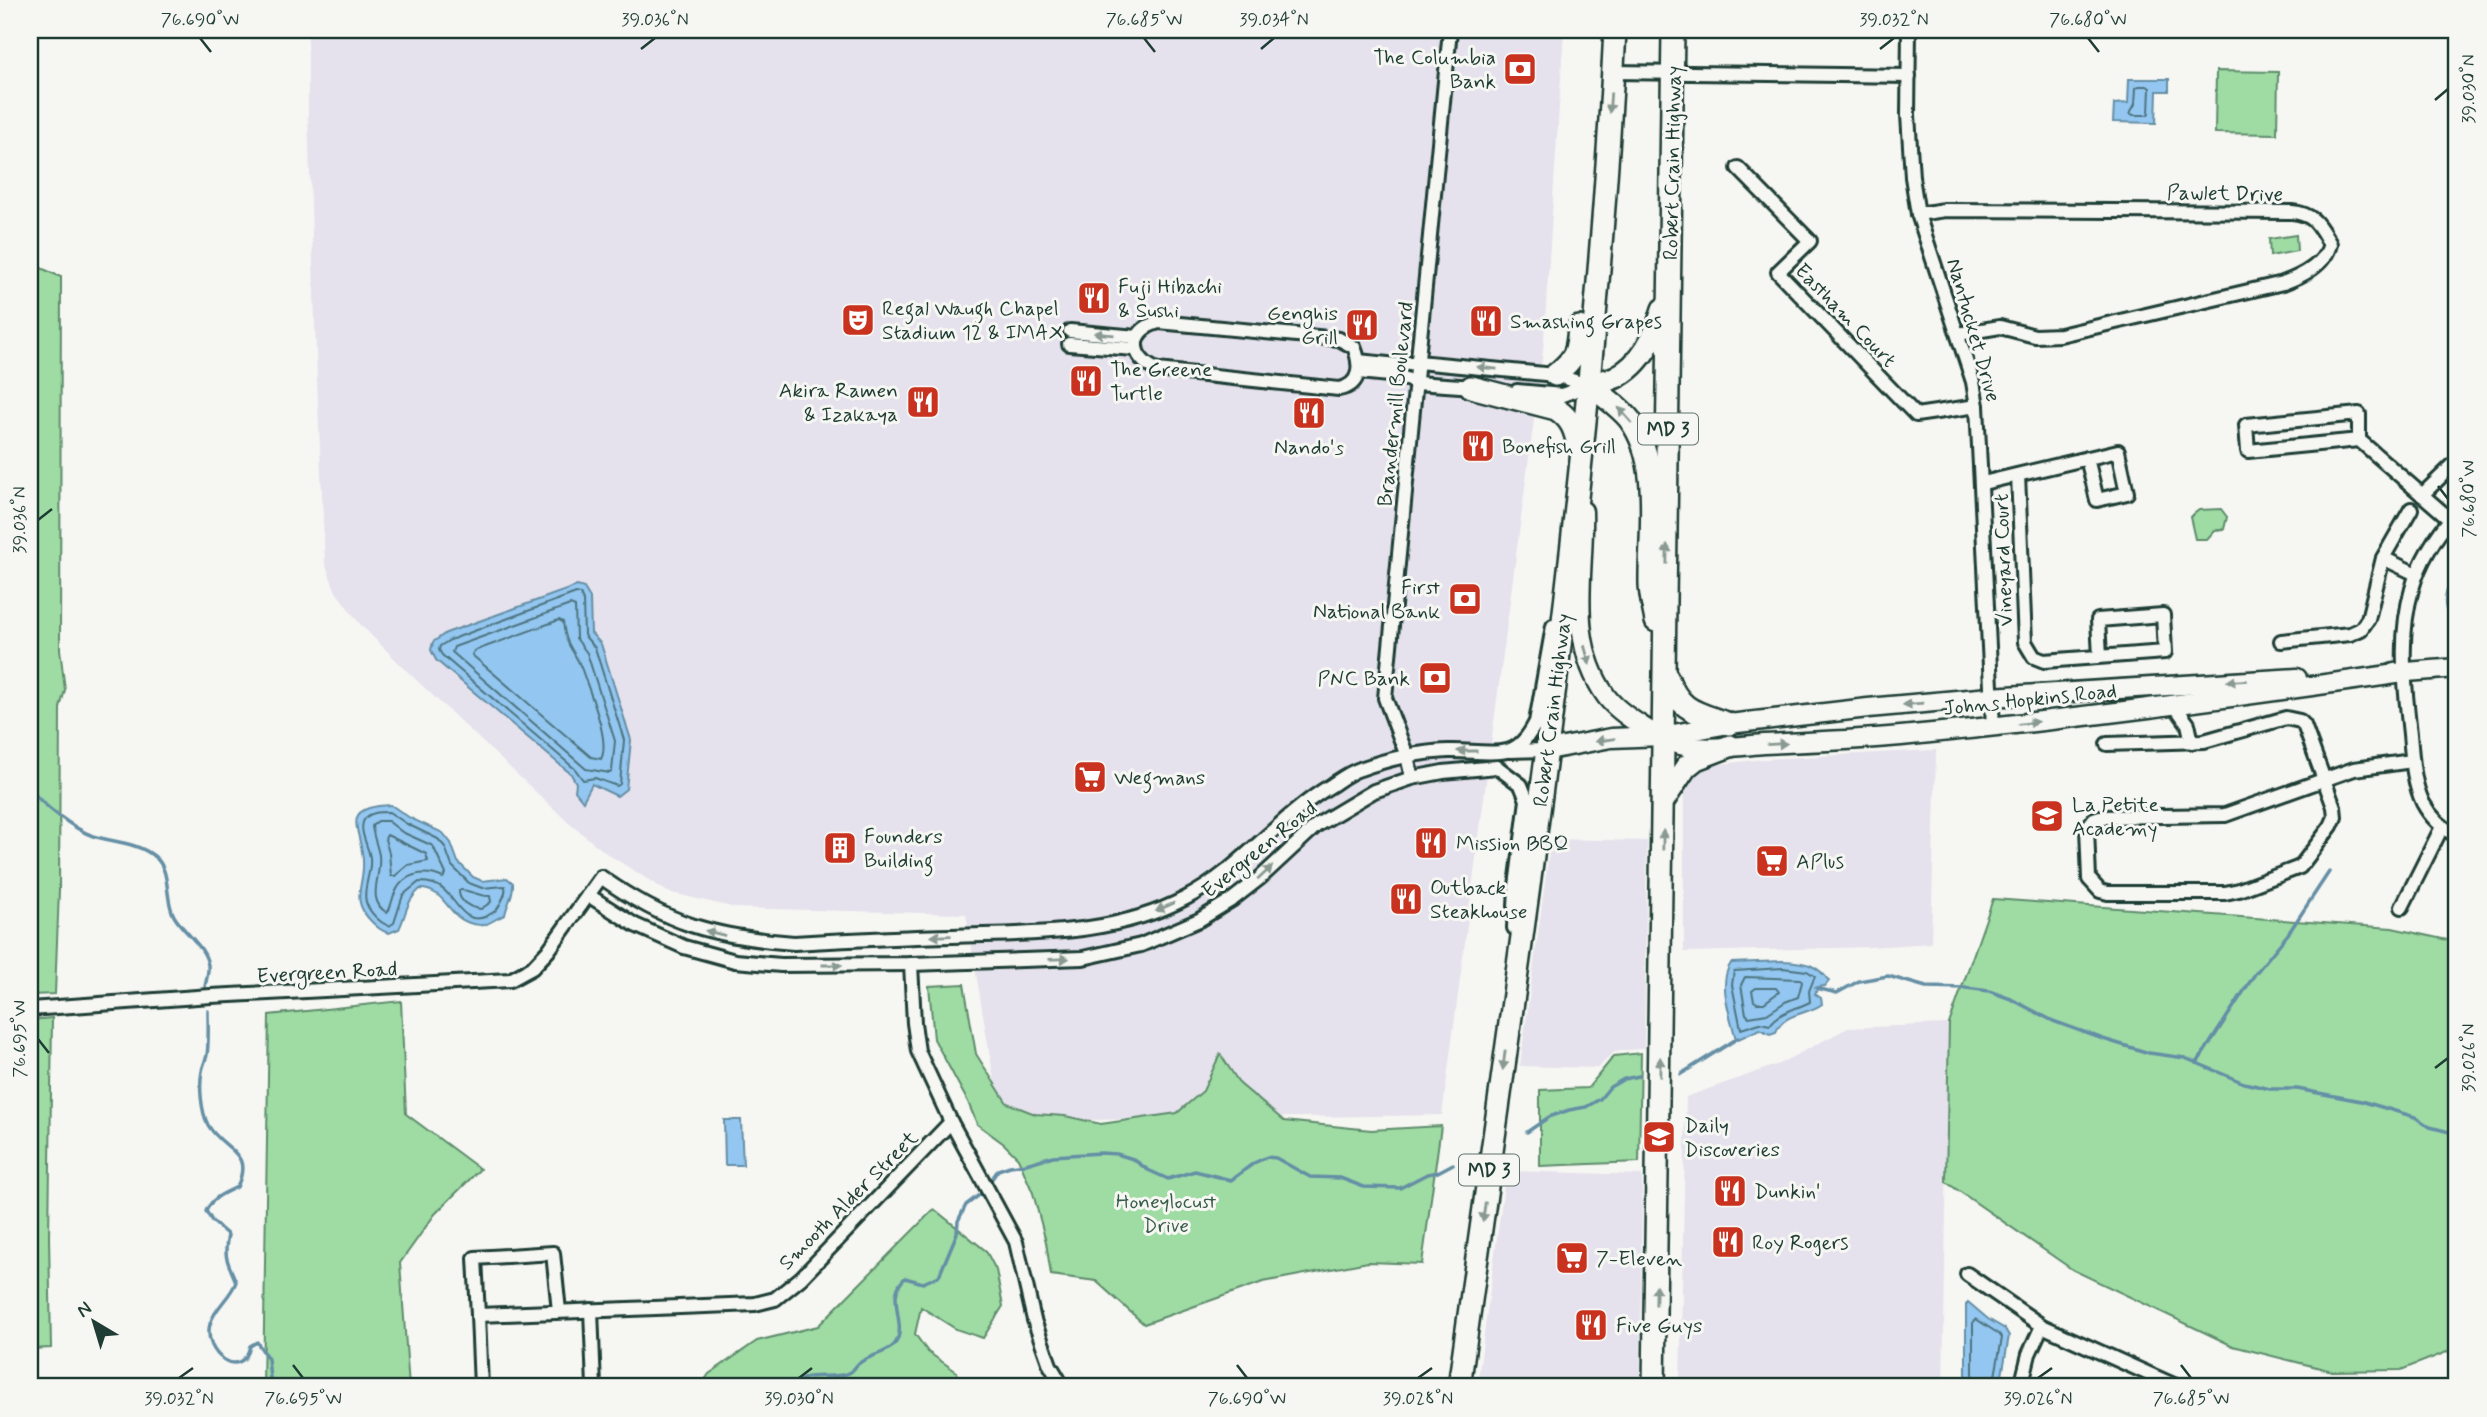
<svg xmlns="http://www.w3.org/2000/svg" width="2487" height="1417" viewBox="0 0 2487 1417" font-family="Mynerve,sans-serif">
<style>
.built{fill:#e5e1ed}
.green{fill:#9edca4;stroke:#5e8c6c;stroke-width:2}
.water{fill:#93c6f0;stroke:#658fa5;stroke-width:2}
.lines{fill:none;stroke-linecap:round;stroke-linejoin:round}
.shore{stroke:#4d747f;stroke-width:2}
.stream{stroke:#658fa5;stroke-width:3.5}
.street-casing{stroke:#1f3d34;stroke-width:18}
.secondary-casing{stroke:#1f3d34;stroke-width:23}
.highway-casing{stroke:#1f3d34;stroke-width:26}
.street{stroke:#f6f6f2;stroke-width:12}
.secondary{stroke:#f6f6f2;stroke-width:18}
.highway{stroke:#f6f6f2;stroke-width:21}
.oneway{fill:#8a9a93}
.ticks{fill:none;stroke:#1f3d34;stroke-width:2.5}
.labels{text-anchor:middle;stroke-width:6;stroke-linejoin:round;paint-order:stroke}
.shield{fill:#f6f6f2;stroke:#60746d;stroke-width:2}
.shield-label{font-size:19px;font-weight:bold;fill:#1f3d34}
.poi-label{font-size:21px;fill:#1f3d34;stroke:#f6f6f2;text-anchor:start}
.street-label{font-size:21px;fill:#1f3d34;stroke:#f6f6f2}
.park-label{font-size:21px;fill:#385d4a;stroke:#f6f6f2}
.neatline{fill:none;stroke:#1f3d34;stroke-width:2.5}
.ticks-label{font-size:18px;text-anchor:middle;fill:#1f3d34}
</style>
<rect width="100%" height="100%" fill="#f6f6f2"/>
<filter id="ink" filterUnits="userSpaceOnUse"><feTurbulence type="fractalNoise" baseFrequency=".0143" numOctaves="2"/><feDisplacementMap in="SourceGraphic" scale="14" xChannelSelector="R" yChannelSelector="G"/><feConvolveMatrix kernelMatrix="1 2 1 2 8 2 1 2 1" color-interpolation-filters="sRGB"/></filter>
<g filter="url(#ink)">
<g class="built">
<polygon points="308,30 1564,30 1543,351 1442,1115 1001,1121 966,914 736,908 668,892 606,853 569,823 411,675 360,624 336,592 325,563 317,379 308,116"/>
<polygon points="1936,750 1931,943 1870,947 1684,952 1684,784 1697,767 1765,759"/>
<polygon points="1551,839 1647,841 1644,1048 1614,1052 1598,1068 1520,1066"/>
<polygon points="1949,1024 1943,1387 1680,1387 1686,1097 1779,1064 1848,1028"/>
<polygon points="1506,1171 1642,1175 1640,1387 1477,1387"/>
</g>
<g class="green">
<polygon points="2216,71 2278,72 2277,134 2215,133"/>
<polygon points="2296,235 2297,251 2270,256 2269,239"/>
<polygon points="30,263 61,277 60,649 65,690 60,708 59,890 55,994 30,995"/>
<polygon points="2221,509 2227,517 2224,529 2215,530 2207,539 2195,539 2190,517 2199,510"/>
<polygon points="1993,899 2392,928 2457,942 2457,1348 2401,1370 2332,1371 2233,1346 2073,1270 1946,1182 1949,1024"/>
<polygon points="964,984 976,1054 1007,1103 1035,1114 1065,1116 1101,1124 1177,1113 1203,1091 1220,1054 1240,1084 1284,1121 1371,1130 1441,1126 1422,1264 1368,1262 1263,1282 1144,1324 1096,1281 1051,1275 1046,1242 1033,1193 1018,1158 1004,1144 977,1124 968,1102 934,1039 929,986"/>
<polygon points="401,1001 406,1114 480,1169 435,1214 400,1263 409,1387 263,1387 269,1015"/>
<polygon points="52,1018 49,1237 51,1348 30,1349 30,1020"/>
<polygon points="1641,1053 1639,1162 1540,1166 1540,1090 1588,1088 1614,1056"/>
<polygon points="934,1209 986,1251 996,1270 1003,1306 983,1338 956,1329 921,1307 915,1334 928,1352 957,1372 959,1387 700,1387 709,1374 757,1341 818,1326"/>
</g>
<g class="water">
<polygon points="2129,79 2169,79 2169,91 2157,91 2156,123 2113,122 2114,104 2128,103"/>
<path d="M2457,568V620C2435,612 2448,582 2457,568Z"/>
<polygon points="577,586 584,588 590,598 591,633 601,644 631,740 626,789 617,796 592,784 583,801 575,791 576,783 571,774 436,660 431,650 433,642 446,633"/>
<path d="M391,805L410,818L443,833L451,843L458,862L473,877L482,881L507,878L513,883C514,895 507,903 505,915C498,917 491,923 484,925C482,926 476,924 473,924C446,918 447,889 420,889C406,901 407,913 399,929L389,933C381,931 377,927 371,921C349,898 365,887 363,860C361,828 338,807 391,805Z"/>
<path d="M1784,961C1805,963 1816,963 1829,981L1825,986L1818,987L1815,994L1821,998L1822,1004C1808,1015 1784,1012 1776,1032L1770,1034L1760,1029L1736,1040C1731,1017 1717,984 1731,963Z"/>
<polygon points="724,1120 741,1120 743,1165 725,1165"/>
<polygon points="1968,1302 1988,1319 2005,1329 2009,1336 2000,1387 1966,1387 1966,1305"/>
</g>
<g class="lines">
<g class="shore">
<polygon points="2139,86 2147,86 2150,88 2149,113 2147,115 2133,115 2130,113 2135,104 2136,88"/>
<polygon points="576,593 580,594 583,601 584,635 595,648 624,740 620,784 617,786 595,778 583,780 575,769 442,655 439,650 440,646 450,640"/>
<polygon points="570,605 575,607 576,638 587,653 615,741 612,771 610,773 586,769 452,652 454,647"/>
<path d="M559,620L563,622C566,649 574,648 582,670C589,691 611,741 601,759L591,757L472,655L474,651Z"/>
<path d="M389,812L407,824L438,839L445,847L452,866L469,883L482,888L505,886C507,893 502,900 499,906C497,911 492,913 487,916C465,927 456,900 444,890C437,883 428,882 419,882L403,895L394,923L389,926C380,923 369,912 366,902C362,888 372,873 370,858C369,847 358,831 364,820C369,812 380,812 389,812Z"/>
<path d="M378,821H388L402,832L433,846L446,874L443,878C425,870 404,872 395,893C391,900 392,907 387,913C365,899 382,877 379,855C377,845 373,836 372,826Z"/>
<polygon points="387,835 426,854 428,861 408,865 395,876 391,876 389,853 385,839"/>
<path d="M459,890C469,889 479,897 490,896L491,902L481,909C471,908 458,902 459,890Z"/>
<path d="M1783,968L1807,971L1815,976L1809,991L1810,1002C1796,1009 1780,1011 1770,1025L1760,1023L1741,1029L1732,985L1734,971Z"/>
<polygon points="1745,977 1800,979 1802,982 1798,997 1785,1002 1767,1014 1749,1017 1746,1014 1741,985"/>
<polygon points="1756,988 1776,988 1779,992 1764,1003 1757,1003 1754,1001 1752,991"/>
<polyline points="1973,1387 1973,1323 1976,1319 1999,1334 2002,1338 1993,1387"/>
</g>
<g class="stream">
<path d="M30,787C38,803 76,830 93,836C112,842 136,842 154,856C172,870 164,899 174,916C184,933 205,946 208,965C209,972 206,980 205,987"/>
<polyline points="1816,988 1837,993 1859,981 1888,976 1926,987 1966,988 1989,991 2011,999 2053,1021 2103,1039 2149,1053 2185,1058 2244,1083 2270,1089 2297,1089 2361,1101 2415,1117 2430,1127 2457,1134"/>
<path d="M208,1011C208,1025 209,1041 207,1055C206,1060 203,1065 202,1071C199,1086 201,1111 208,1125C223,1151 254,1150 237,1187C224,1193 213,1197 206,1211L212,1221L228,1235C223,1259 228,1261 236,1282C230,1298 215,1307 210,1324C202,1354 242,1382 250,1346L257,1342L268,1359L271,1387"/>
<polyline points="2197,1063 2255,974 2288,934 2329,872"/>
<polyline points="1681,1074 1738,1038"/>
<polyline points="1527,1132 1549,1117 1569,1110 1586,1107 1600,1099 1610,1087 1624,1079 1639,1076"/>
<polyline points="989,1183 998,1170 1010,1166 1026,1164 1053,1156 1101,1153 1117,1154 1133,1159 1148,1170 1168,1179 1195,1171 1231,1180 1254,1163 1267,1157 1276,1158 1310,1177 1340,1178 1364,1187 1400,1188 1427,1174 1438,1172 1453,1164"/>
<path d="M784,1387C792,1384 801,1379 809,1377C821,1375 834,1378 846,1374C853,1372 853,1369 858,1364C876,1350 903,1355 899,1323C897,1305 891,1291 905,1278L923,1283L939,1276L957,1233L958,1221L966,1205L986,1190"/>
</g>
<defs>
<g id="street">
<polyline points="1909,30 1908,115 1912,177 1918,214 1973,382 1977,406 1993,727"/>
<polyline points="1613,72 1909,76"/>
<polyline points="1738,168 1810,241 1778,272 1916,415 1977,406"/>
<path d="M1918,214L1945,210L2292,212C2315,214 2319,226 2330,244C2325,265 2302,276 2283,283L2060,335L2035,336L2000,327L1958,334"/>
<path d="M1159,322L1339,339L1354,347C1361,364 1362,385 1339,389L1157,370C1129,358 1128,330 1159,322Z"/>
<polyline points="1070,331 1137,337"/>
<polyline points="1069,344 1135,349"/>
<polyline points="1358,361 1398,365 1418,362 1555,375 1588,385"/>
<polyline points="1359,372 1399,376 1416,383 1475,387"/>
<polyline points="1517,391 1562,395 1589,385"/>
<polyline points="2359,440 2359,414 2246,425 2248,451 2359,440 2450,519"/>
<polyline points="2018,475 2025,642 2034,657 2044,661 2165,652 2163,615 2098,620 2100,657"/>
<polyline points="1983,483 2118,451 2127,493 2097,500 2087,458"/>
<polyline points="2422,495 2457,461"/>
<path d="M2457,511C2437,534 2420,559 2412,589C2398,637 2405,686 2410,734C2412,756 2413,783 2423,803C2431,818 2442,828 2457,836"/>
<polyline points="2383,558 2416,574"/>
<polyline points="2281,641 2350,634 2361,629 2368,619 2383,558 2411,509"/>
<polyline points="2175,706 2188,724 2192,742"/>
<polyline points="2107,744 2204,741 2286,718 2300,721 2304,725 2334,807 2335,817 2331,826 2300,867 2239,890 2225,893 2108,893 2100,891 2089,879 2087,828 2094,819 2100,817 2225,815 2354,769 2412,761"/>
<polyline points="1510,751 1548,750"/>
<polyline points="1412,778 1407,756 1385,698 1450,30"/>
<polyline points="588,895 635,925 684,947 735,961 781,965 911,964 1083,958 1141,945 1199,920 1233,899 1260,878 1317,825 1374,791 1412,778 1443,772 1497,767 1521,785 1527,800 1516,886 1514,928"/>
<polyline points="2402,907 2442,827"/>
<polyline points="911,964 914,1023 918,1051 951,1122 1016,1242 1034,1320 1050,1365 1063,1387"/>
<path d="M30,1009L211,996L510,980L532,968L548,951L601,877C667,924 714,937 794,943C847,940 900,937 953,936C1033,933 1114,936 1186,898C1242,869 1279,816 1332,785C1341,779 1350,772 1360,769C1388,759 1418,752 1448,751C1467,750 1489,755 1507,751C1520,748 1530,734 1536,722L1553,626"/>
<polyline points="1967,1274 2042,1326 2178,1387"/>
<polyline points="591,1310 594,1387"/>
<polyline points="559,1311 553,1253 475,1258 478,1315 755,1304 775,1299 801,1278 951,1122"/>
<polyline points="478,1315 481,1387"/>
<polyline points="2021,1387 2029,1354 2042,1326"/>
</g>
<g id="secondary">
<path d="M1583,511C1585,575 1566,639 1606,696C1618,713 1664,743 1685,746C1710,750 1739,746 1764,744C1810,742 1855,740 1901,736C2069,720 2236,697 2403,673"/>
<polyline points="2394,673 2457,668"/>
<polyline points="1548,750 1611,738 1662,736 1729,724 1868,708 1990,697 2297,678"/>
</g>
<g id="highway">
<path d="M1555,375C1576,358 1577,353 1579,327"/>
<path d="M1589,385C1603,396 1619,406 1630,420C1662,463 1649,533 1650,584C1650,596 1654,609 1656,621"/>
<path d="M1589,385C1597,382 1607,381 1616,377C1641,365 1656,335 1663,309"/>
<path d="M1471,387L1556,409C1571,419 1575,429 1578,446"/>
<path d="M1667,677C1680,712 1696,712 1729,724"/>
<polyline points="1664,800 1686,767 1696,759 1730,746"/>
<path d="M1459,1387C1521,936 1593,485 1615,30"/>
<polyline points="1654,1387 1673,30"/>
</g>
</defs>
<use href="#street" class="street-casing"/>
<use href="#secondary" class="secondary-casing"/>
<use href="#highway" class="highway-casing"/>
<use href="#street" class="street"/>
<use href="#secondary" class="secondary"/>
<use href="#highway" class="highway"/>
</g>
<defs><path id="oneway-solid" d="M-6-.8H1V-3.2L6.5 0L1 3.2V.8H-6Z" transform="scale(1.75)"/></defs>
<g class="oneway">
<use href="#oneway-solid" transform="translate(1610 103) rotate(94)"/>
<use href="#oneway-solid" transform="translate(1104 334) rotate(-175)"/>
<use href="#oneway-solid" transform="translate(1487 368) rotate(-174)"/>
<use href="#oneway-solid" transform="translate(1625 415) rotate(-131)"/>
<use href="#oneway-solid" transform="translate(1667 554) rotate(-89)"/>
<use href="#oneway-solid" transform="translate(1587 655) rotate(74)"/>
<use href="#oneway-solid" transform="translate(2237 681) rotate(177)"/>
<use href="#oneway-solid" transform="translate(1913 704) rotate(175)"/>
<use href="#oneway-solid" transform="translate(2028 723) rotate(-7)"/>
<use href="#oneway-solid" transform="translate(1605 740) rotate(172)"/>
<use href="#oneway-solid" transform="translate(1777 744) rotate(-3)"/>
<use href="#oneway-solid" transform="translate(1467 751) rotate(-180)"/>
<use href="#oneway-solid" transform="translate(1663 840) rotate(-89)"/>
<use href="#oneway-solid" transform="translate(1265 873) rotate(-43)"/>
<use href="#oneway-solid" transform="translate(1165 907) rotate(156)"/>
<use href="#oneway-solid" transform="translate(715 933) rotate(-166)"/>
<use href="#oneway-solid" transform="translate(941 936) rotate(178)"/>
<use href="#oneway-solid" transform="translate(1059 959) rotate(-2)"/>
<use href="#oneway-solid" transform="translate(832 965)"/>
<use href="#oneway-solid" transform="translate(1504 1060) rotate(97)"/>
<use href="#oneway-solid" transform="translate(1660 1067) rotate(-89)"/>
<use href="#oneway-solid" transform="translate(1484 1212) rotate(98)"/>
<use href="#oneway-solid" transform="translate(1656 1295) rotate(-89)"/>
</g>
</g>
<path class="ticks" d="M200,38L211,52M1144,38L1155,52M2088,38L2099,52M641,49L655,38M1261,49L1274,38M1880,49L1894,38M2435,100L2448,89M2438,486L2448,499M38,520L52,509M38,1039L49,1053M2435,1068L2448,1058M293,1365L303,1378M1237,1365L1247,1378M2181,1365L2191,1378M179,1378L193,1368M799,1378L812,1368M1418,1378L1432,1368M2038,1378L2052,1368"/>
<defs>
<symbol id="bank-square" viewBox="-11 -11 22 22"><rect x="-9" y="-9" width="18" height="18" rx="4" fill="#c8321e" stroke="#f6f6f2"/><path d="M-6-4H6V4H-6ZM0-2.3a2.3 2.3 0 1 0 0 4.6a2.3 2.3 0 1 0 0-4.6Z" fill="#fff"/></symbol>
<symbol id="restaurant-square" viewBox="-11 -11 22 22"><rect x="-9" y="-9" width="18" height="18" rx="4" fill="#c8321e" stroke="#f6f6f2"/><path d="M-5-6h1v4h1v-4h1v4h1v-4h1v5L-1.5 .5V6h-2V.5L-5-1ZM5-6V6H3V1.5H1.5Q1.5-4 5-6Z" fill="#fff"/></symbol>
<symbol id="theatre-square" viewBox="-11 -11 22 22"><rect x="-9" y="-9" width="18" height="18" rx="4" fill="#c8321e" stroke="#f6f6f2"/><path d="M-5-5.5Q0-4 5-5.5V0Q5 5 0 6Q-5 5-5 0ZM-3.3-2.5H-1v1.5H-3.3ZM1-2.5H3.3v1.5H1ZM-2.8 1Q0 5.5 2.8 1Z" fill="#fff"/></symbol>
<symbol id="supermarket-square" viewBox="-11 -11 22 22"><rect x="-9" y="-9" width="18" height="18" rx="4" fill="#c8321e" stroke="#f6f6f2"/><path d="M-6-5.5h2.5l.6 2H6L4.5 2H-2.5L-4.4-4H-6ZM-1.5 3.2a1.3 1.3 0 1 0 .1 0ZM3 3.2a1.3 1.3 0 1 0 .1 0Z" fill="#fff"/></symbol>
<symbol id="school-square" viewBox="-11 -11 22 22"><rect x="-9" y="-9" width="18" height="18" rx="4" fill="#c8321e" stroke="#f6f6f2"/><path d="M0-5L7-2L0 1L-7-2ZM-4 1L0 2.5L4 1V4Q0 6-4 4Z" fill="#fff"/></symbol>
<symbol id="building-square" viewBox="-11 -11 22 22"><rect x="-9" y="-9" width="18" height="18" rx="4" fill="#c8321e" stroke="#f6f6f2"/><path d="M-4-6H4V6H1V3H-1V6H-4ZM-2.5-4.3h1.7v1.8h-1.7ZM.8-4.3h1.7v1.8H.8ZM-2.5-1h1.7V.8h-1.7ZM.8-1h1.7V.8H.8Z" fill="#fff"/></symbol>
</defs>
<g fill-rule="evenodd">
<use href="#bank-square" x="1501" y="50" width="38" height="38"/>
<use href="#restaurant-square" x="1075" y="279" width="38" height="38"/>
<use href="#theatre-square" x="839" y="301" width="38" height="38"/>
<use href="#restaurant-square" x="1467" y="302" width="38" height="38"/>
<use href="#restaurant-square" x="1343" y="306" width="38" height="38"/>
<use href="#restaurant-square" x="1067" y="362" width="38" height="38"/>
<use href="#restaurant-square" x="904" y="383" width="38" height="38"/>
<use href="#restaurant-square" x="1290" y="394" width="38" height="38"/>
<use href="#restaurant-square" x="1459" y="427" width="38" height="38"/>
<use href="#bank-square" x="1446" y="580" width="38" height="38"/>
<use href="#bank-square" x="1416" y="659" width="38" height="38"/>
<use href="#supermarket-square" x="1071" y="758" width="38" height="38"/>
<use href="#school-square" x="2028" y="797" width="38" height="38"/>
<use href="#restaurant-square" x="1412" y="824" width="38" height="38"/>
<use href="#building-square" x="821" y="829" width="38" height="38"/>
<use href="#supermarket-square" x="1753" y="842" width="38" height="38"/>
<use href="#restaurant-square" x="1387" y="880" width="38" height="38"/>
<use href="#school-square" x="1640" y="1118" width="38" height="38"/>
<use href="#restaurant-square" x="1711" y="1172" width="38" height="38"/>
<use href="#restaurant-square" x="1709" y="1223" width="38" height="38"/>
<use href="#supermarket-square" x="1553" y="1239" width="38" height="38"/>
<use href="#restaurant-square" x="1572" y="1306" width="38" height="38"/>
</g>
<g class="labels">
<g class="shield">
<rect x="1638" y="413.5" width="60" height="31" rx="5"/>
<rect x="1459" y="1154.5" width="60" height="31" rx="5"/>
</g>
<g class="shield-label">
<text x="1668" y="436">MD 3</text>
<text x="1489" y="1177">MD 3</text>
</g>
<g class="poi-label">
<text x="1496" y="64" text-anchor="end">The Columbia<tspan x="1496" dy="24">Bank</tspan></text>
<text x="1118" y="293">Fuji Hibachi<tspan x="1118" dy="24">&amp; Sushi</tspan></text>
<text x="882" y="315">Regal Waugh Chapel<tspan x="882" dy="24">Stadium 12 &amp; IMAX</tspan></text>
<text x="1338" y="320" text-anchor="end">Genghis<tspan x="1338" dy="24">Grill</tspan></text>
<text x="1510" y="328">Smashing Grapes</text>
<text x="1110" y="376">The Greene<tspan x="1110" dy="24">Turtle</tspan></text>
<text x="898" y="397" text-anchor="end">Akira Ramen<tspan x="898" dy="24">&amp; Izakaya</tspan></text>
<text x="1502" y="453">Bonefish Grill</text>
<text x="1309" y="454" text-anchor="middle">Nando's</text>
<text x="1440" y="594" text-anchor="end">First<tspan x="1440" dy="24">National Bank</tspan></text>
<text x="1410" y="685" text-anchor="end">PNC Bank</text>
<text x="1114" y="784">Wegmans</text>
<text x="2072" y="811">La Petite<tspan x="2072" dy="24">Academy</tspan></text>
<text x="864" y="843">Founders<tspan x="864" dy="24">Building</tspan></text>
<text x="1456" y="850">Mission BBQ</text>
<text x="1796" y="868">APlus</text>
<text x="1430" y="894">Outback<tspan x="1430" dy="24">Steakhouse</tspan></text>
<text x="1684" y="1132">Daily<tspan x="1684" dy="24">Discoveries</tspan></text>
<text x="1754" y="1198">Dunkin'</text>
<text x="1752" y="1249">Roy Rogers</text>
<text x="1596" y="1265">7-Eleven</text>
<text x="1616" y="1332">Five Guys</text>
</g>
<g class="street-label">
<text transform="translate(1672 163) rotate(-89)" y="7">Robert Crain Highway</text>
<text transform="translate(2225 193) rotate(1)" y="7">Pawlet Drive</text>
<text transform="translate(1846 315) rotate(46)" y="7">Eastham Court</text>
<text transform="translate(1974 330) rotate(74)" y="7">Nantucket Drive</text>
<text transform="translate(1395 404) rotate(-84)" y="7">Brandermill Boulevard</text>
<text transform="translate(2003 560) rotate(-92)" y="7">Vineyard Court</text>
<text transform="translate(2030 699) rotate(-6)" y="7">Johns Hopkins Road</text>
<text transform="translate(1552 710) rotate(-83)" y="7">Robert Crain Highway</text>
<text transform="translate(1259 849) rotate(-39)" y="7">Evergreen Road</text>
<text transform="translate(327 972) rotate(-3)" y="7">Evergreen Road</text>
<text transform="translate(848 1200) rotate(-45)" y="7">Smooth Alder Street</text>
</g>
<g class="park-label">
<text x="1166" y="1208">Honeylocust<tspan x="1166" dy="24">Drive</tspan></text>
</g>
</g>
<rect width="2487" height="1417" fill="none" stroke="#f6f6f2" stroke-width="77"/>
<g transform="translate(94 1322) rotate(322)" stroke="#f6f6f2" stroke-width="5" paint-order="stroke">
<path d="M0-5L12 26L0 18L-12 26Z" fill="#1f3d34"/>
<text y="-10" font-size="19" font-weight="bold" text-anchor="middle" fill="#1f3d34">N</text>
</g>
<rect x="38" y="38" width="2410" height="1340" class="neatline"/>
<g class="ticks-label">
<text x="200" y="25">76.690°W</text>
<text x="655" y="25">39.036°N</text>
<text x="1144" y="25">76.685°W</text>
<text x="1274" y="25">39.034°N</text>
<text x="1894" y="25">39.032°N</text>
<text x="2088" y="25">76.680°W</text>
<text transform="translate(2468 89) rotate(-90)" y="6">39.030°N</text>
<text transform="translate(2468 499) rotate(-90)" y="6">76.680°W</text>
<text transform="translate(19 520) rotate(-90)" y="6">39.036°N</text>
<text transform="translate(19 1039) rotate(-90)" y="6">76.695°W</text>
<text transform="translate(2468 1058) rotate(-90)" y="6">39.026°N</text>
<text x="179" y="1404">39.032°N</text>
<text x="303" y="1404">76.695°W</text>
<text x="799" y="1404">39.030°N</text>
<text x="1247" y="1404">76.690°W</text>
<text x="1418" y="1404">39.028°N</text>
<text x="2038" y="1404">39.026°N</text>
<text x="2191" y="1404">76.685°W</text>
</g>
</svg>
